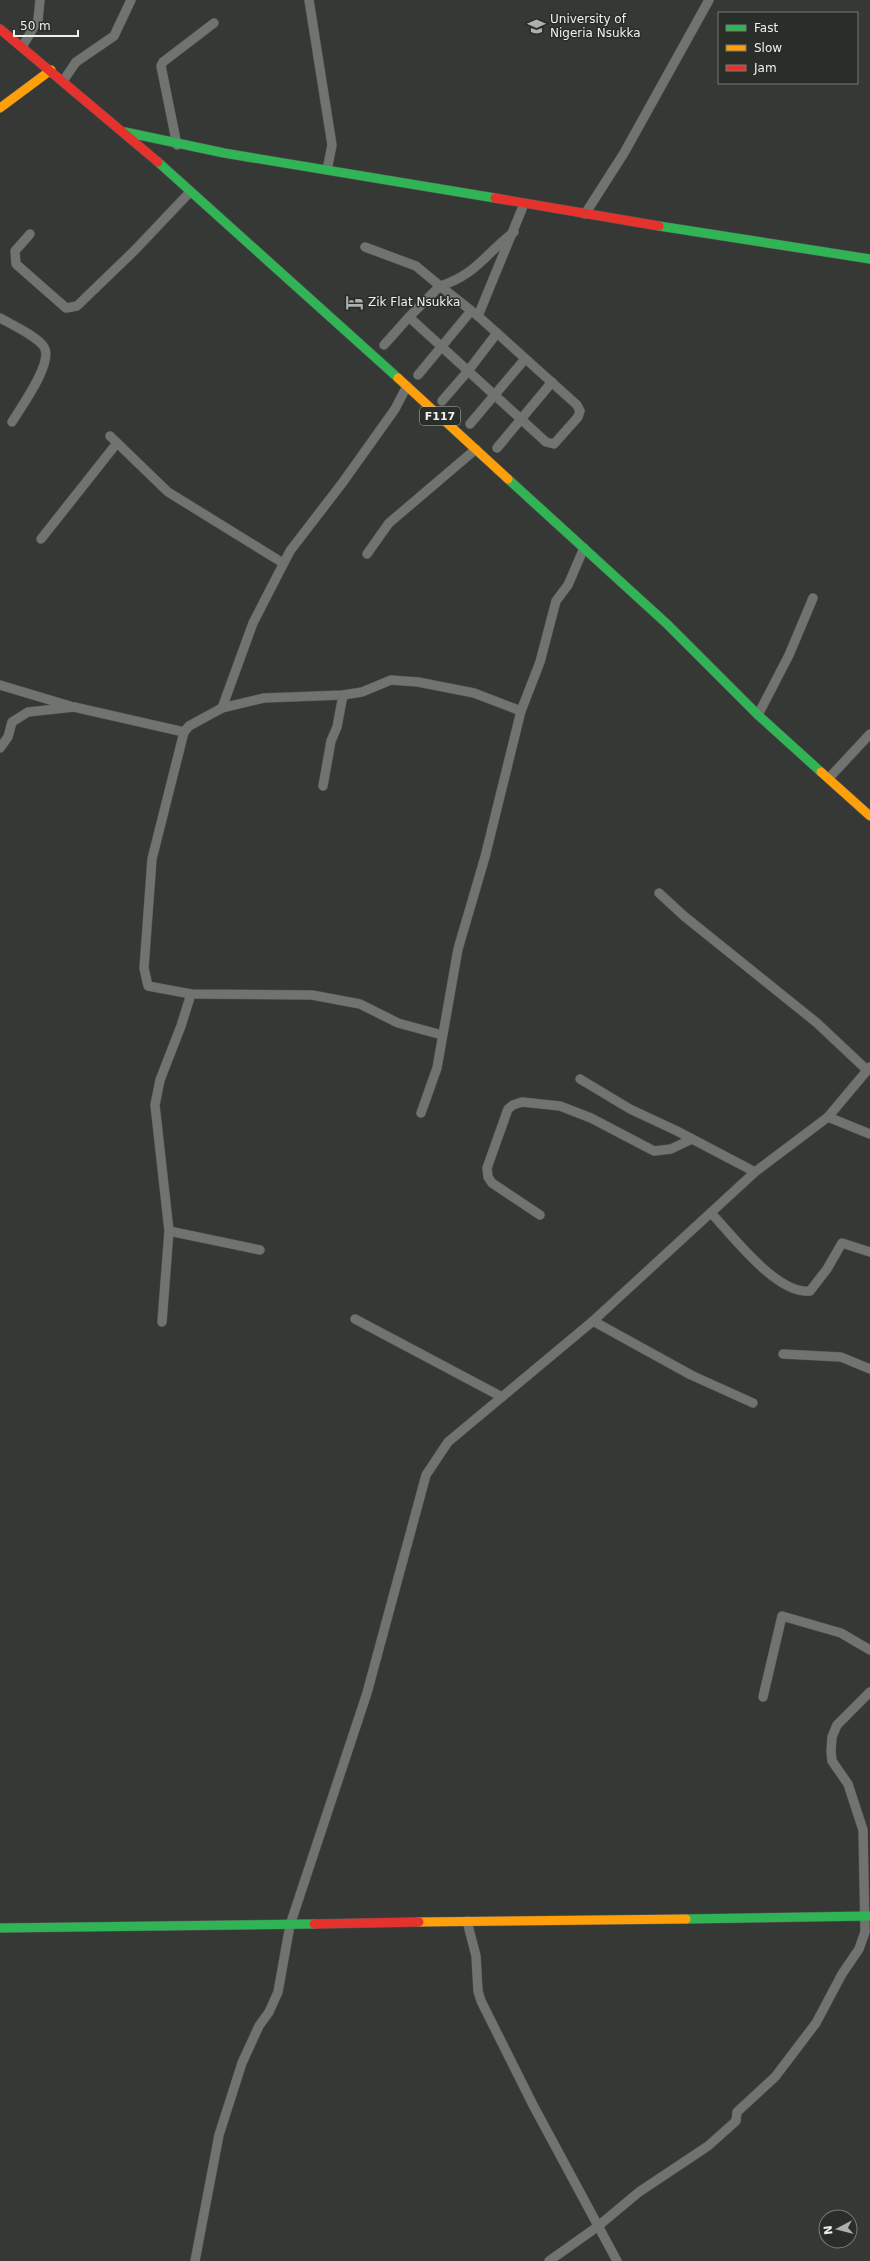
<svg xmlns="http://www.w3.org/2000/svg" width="870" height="2261" viewBox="0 0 870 2261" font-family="'DejaVu Sans',sans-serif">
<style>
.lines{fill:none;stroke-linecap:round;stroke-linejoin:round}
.street-casing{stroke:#545653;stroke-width:10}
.fast-casing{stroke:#545653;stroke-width:10}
.slow-casing{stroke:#545653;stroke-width:10}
.jam-casing{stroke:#545653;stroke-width:10}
.street{stroke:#707370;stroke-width:9}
.fast{stroke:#30b455;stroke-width:9}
.slow{stroke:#ff9f0a;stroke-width:9}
.jam{stroke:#e5322d;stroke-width:9}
.labels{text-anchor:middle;stroke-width:3;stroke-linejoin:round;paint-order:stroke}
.shield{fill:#2a2e29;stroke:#b3b6b3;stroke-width:1}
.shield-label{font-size:11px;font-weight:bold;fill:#eef1ee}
.poi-label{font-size:12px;fill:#eef1ee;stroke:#2a2e29;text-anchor:start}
</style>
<rect width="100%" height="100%" fill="#353834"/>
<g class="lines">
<defs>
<g id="street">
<polyline points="309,0 332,145 327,170"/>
<polyline points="22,47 38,20 40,0"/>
<polyline points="63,81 76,62 114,36 131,0"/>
<polyline points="177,145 161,66 163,62 214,23"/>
<polyline points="585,214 624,153 709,0"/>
<polyline points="30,234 15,251 16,264 66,308 77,306 134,251 190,192"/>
<path d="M365,247L416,266L440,286C476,275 486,253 514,232"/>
<polygon points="440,286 478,316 577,405 580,411 578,417 554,444 546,442 409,317"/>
<polyline points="478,316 524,204"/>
<path d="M0,318C11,324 38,337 44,347C54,362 21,407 12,422"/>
<polyline points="384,345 409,317"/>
<polyline points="418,375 471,311"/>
<polyline points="407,386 395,409 343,482 290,551 253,623 222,708 264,698 343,695 362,692 391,680 418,682 474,693 521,711"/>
<polyline points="442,401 468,371 497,333"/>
<polyline points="470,424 525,359"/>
<polyline points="110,436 168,492 283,563"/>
<polyline points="497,448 552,382"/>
<polyline points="41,539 117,443"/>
<polyline points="367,554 389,523 476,449"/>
<polyline points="0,685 70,706"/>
<polyline points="222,708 189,726 184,732 152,859 144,968 148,986 191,994 312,995 360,1004 398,1023 442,1035"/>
<polyline points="758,715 789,655 813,598"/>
<polyline points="0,748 8,737 12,722 28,712 74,707 184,732"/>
<polyline points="829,778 870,734"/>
<polyline points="323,786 331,741 337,727 343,695"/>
<polyline points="659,893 684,916 817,1023 867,1070"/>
<polyline points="580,1079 630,1109 677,1131 755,1172"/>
<polyline points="421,1113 437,1068 458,949 485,857 521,711 540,662 556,601 568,585 584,548"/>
<polyline points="828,1117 870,1134"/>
<path d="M711,1213C733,1236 777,1295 810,1291L827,1269L842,1243L870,1252"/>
<polyline points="540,1215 492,1183 488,1177 487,1168 508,1109 513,1105 522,1102 560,1106 591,1118 654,1151 671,1149 692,1139"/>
<polyline points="169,1231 260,1250"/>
<polyline points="355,1319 502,1397"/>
<polyline points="593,1321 691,1375 753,1403"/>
<polyline points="162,1322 169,1231 155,1105 160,1080 181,1026 191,994"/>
<polyline points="783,1354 841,1357 870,1369"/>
<polyline points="763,1697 782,1616 841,1633 870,1650"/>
<polyline points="467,1921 476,1956 478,1991 481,2001 533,2105 617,2261"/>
<polyline points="195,2261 219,2135 242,2063 259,2026 269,2012 278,1992 290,1925 367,1693 426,1475 448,1442 593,1321 755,1172 828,1117 870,1067"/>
<polyline points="549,2261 597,2227 639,2192 708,2146 736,2121 737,2112 775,2077 816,2023 842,1974 859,1949 865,1932 863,1830 848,1784 832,1761 831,1751 832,1737 837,1725 870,1692"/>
</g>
<g id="fast">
<polyline points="125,132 224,153 495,198"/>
<polyline points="158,162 398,378"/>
<polyline points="659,226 870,259"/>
<polyline points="508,479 667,624 758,715 821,772"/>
<polyline points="686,1919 870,1916"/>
<polyline points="0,1928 314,1924"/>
</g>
<g id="slow">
<polyline points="0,108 51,70"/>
<polyline points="398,378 508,479"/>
<polyline points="821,772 870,816"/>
<polyline points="419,1922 686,1919"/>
</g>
<g id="jam">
<polyline points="0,29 158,162"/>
<polyline points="495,198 659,226"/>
<polyline points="314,1924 419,1922"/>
</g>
</defs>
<use href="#street" class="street-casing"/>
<use href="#fast" class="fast-casing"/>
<use href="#slow" class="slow-casing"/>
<use href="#jam" class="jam-casing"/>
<use href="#street" class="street"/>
<use href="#fast" class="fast"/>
<use href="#slow" class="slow"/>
<use href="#jam" class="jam"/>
</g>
<defs>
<symbol id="university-bare" viewBox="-9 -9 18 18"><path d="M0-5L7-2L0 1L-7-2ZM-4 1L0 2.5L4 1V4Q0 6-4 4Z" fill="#adb0ad" stroke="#2a2e29" stroke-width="2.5" paint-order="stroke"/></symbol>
<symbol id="hotel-bare" viewBox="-9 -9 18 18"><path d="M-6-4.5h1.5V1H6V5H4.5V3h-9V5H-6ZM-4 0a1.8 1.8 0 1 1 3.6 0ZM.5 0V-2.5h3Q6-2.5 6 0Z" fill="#adb0ad" stroke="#2a2e29" stroke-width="2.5" paint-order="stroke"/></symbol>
</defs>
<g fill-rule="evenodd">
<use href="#university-bare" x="524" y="14" width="25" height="25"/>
<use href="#hotel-bare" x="342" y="290" width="25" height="25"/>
</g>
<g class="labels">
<rect class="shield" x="420" y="407" width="40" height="18" rx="3"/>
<g class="shield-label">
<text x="440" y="420">F117</text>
</g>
<g class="poi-label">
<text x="550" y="23">University of<tspan x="550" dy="14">Nigeria Nsukka</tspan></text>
<text x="368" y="306">Zik Flat Nsukka</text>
</g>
</g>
<rect x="718" y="12" width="140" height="72" fill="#2a2e29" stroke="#787c78"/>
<rect x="726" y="25" width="20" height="6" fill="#30b455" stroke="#787c78"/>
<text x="754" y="32" font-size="12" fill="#eef1ee">Fast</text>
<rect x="726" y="45" width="20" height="6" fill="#ff9f0a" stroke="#787c78"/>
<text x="754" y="52" font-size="12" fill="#eef1ee">Slow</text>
<rect x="726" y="65" width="20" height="6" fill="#e5322d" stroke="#787c78"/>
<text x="754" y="72" font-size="12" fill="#eef1ee">Jam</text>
<g transform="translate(838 2229) rotate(263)"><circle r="19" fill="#2a2e29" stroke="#787c78"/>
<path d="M0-3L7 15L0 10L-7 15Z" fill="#adb0ad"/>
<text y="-6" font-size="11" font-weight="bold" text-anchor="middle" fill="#eef1ee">N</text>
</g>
<path d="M14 30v6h64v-6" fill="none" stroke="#eef1ee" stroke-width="2"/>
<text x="20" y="30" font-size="12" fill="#eef1ee" stroke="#2a2e29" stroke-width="3" paint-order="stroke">50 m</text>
</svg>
